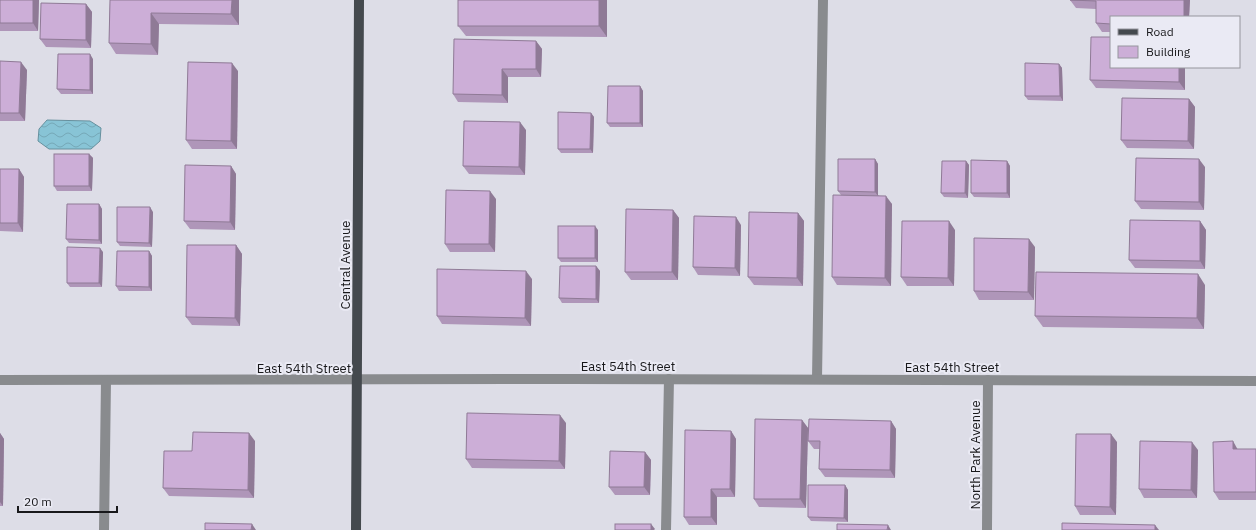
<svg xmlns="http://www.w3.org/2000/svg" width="1256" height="530" viewBox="0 0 1256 530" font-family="'IBM Plex Sans',sans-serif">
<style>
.water{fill:url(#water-waves);stroke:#66909e}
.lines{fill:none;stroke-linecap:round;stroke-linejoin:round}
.minor{stroke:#898b8e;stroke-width:10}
.major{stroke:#44494e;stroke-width:10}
.wall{fill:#af96b9}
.shaded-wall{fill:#8f7a96}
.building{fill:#ccaed7;stroke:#8f7a96}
.labels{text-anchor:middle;stroke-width:4;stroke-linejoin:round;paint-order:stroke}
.street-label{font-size:13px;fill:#18181b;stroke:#eaeaf4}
</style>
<defs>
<pattern id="water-waves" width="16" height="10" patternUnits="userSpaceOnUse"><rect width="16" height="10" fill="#88c4d6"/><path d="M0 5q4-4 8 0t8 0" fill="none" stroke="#75a8b7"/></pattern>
</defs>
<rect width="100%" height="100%" fill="#dddde7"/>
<polygon class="water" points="47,120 90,121 101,128 100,141 91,149 49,149 38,141 39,129"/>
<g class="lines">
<g class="minor">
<polyline points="817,379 823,0"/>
<polyline points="0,380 570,379 1256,381"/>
<polyline points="104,530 106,380"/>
<polyline points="666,530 669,379"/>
<polyline points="987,530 988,380"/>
</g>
<polyline class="major" points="356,530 359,0"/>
</g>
<g class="wall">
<polygon points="0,0 39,0 38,31 0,31"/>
<polygon points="110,0 239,0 239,25 159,24 158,55 116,54 109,43"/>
<polygon points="607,0 607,37 466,36 458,26"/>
<polygon points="1070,0 1190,0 1189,17 1111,17 1111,32 1102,32 1096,23 1096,9 1076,8"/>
<polygon points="86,4 92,12 91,48 46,47 40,39"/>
<polygon points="536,41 542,49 541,77 508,77 508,103 458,102 453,94"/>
<polygon points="93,59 93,94 61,94 57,89"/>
<polygon points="0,61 27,70 25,121 0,121"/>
<polygon points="1059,64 1062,68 1063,101 1028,100 1025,96"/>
<polygon points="1185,67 1185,90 1096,88 1090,80"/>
<polygon points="238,71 237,149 192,149 186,140"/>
<polygon points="640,86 643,91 643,127 610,127 607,123"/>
<polygon points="1189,99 1195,107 1194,149 1127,148 1121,140"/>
<polygon points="591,113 594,117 593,153 561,153 558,149"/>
<polygon points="526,130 525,175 469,174 463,166"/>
<polygon points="89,154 93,158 92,191 57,191 54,186"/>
<polygon points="875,159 878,164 878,195 892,204 891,286 837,285 832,277 841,195 838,191"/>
<polygon points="966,161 969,165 968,198 944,197 941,193"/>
<polygon points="1007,161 1010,166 1010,198 974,197 971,193"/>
<polygon points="231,166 236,174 235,230 190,229 184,221"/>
<polygon points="1205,167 1204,210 1141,209 1135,201"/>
<polygon points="0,169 19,169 24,177 23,232 0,231"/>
<polygon points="496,199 495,252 450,252 445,244"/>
<polygon points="99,204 102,209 102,244 69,243 66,239"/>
<polygon points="673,210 679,218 678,280 631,280 625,272"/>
<polygon points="153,212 152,247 120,246 117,242"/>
<polygon points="798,213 804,221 803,286 754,285 748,277"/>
<polygon points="1200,221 1206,230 1205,269 1135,268 1129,260"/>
<polygon points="741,225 740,276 698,275 693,267"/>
<polygon points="598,230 598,262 561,262 558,258"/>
<polygon points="955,230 954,286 907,286 901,277"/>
<polygon points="236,245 242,254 240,326 192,325 186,317"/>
<polygon points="1035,247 1034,300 979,300 974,291"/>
<polygon points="149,251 152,256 152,291 119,291 116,286"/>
<polygon points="103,252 102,287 70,287 67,283"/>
<polygon points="596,266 600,271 599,303 562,303 559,298"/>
<polygon points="532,279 531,326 442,324 437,316"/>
<polygon points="1205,285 1204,329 1043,327 1035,316"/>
<polygon points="802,420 808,428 806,508 759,507 754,499"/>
<polygon points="891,421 896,429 895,478 825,477 819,469 820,449 814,449 808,441"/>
<polygon points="566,423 565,469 472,468 466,459"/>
<polygon points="731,431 736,439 735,497 717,497 717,525 689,525 684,517"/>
<polygon points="0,433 4,439 3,506 0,506"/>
<polygon points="255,441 254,498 169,496 163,488 192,451"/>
<polygon points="1117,442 1116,515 1080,515 1075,506"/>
<polygon points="1238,449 1256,449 1256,500 1219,500 1214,492"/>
<polygon points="1198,450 1197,498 1144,498 1139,489"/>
<polygon points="645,452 651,460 650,495 615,495 609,487"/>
<polygon points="845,485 848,490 848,522 811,521 808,517"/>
</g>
<g class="shaded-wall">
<polygon points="33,0 39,0 38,31 33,23"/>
<polygon points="232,0 239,0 239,25 231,14"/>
<polygon points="599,0 607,0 607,37 599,26"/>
<polygon points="1184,0 1190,0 1189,17 1184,17"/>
<polygon points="86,4 92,12 91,48 86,40"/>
<polygon points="151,13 159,24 158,55 151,44"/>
<polygon points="536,41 542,49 541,77 536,69"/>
<polygon points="90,54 93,59 93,94 90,90"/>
<polygon points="21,62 27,70 25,121 19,113"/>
<polygon points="232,63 238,71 237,149 231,141"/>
<polygon points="1059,64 1062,68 1063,101 1060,96"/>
<polygon points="1179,67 1185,67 1185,90 1179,82"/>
<polygon points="502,69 508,77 508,103 502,95"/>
<polygon points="640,86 643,91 643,127 640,123"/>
<polygon points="1189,99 1195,107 1194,149 1188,141"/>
<polygon points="591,113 594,117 593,153 590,149"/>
<polygon points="520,122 526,130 525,175 519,167"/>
<polygon points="89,154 93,158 92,191 89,186"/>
<polygon points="875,159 878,164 878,196 875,192"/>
<polygon points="1199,159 1205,167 1204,210 1199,202"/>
<polygon points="966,161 969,165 968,198 965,193"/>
<polygon points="1007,161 1010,166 1010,198 1007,193"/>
<polygon points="231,166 236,174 235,230 230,222"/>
<polygon points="19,169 24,177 23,232 18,223"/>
<polygon points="490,191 496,199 495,252 489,244"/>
<polygon points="886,196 892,204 891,286 885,278"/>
<polygon points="99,204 102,209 102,244 99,240"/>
<polygon points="150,207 153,212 152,247 149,243"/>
<polygon points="673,210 679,218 678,280 672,272"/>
<polygon points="798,213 804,221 803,286 797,278"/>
<polygon points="736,217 741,225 740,276 735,268"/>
<polygon points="949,221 955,230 954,286 948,278"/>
<polygon points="1200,221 1206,230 1205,269 1200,261"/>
<polygon points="595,226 598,230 598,262 595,258"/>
<polygon points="1029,239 1035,247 1034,300 1028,292"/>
<polygon points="236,245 242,254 240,326 235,318"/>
<polygon points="100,248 103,252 102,287 99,283"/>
<polygon points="149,251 152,256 152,291 149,287"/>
<polygon points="596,266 600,271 599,303 596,299"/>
<polygon points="526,271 532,279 531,326 525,318"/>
<polygon points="1198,274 1205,285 1204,329 1197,318"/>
<polygon points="560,415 566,423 565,469 559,461"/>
<polygon points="802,420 808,428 806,508 800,499"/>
<polygon points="891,421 896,429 895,478 890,470"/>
<polygon points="731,431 736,439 735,497 730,489"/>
<polygon points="0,433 4,439 3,506 0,502"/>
<polygon points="249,433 255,441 254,498 248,490"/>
<polygon points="1111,434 1117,442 1116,515 1110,507"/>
<polygon points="1233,441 1238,450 1233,449"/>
<polygon points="1192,442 1198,450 1197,498 1191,490"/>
<polygon points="645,452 651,460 650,495 644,487"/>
<polygon points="845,485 848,490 848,522 844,518"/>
<polygon points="711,489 717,497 717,525 711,517"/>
<polygon points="252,524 256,530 251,530"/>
<polygon points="651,524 655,529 654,530 651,530"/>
<polygon points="888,525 891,530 887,530"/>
<polygon points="1155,525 1159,530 1155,530"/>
</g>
<g class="building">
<rect x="0" y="0" width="33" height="23"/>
<polygon points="110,0 232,0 231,14 151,13 151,44 109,43"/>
<rect x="458" y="0" width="141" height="26"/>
<polygon points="1070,0 1184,0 1184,17 1111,17 1111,24 1096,23 1096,1"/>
<polygon points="41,3 86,4 86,40 40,39"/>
<polygon points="1091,37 1111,37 1111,67 1179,67 1179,82 1090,80"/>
<polygon points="454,39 536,41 536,69 502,69 502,95 453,94"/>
<polygon points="58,54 90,54 90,90 57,89"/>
<polygon points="0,61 21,62 19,113 0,113"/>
<polygon points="188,62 232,63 231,141 186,140"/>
<polygon points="1025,63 1059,64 1060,96 1025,96"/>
<polygon points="608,86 640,86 640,123 607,123"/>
<polygon points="1122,98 1189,99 1188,141 1121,140"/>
<polygon points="558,112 591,113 590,149 558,149"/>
<polygon points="464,121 520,122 519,167 463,166"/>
<rect x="54" y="154" width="35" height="32"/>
<polygon points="1136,158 1199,159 1199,202 1135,201"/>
<polygon points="838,159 875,159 875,192 838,191"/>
<polygon points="971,160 1007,161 1007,193 971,193"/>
<polygon points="942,161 966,161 965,193 941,193"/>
<polygon points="185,165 231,166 230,222 184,221"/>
<polygon points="0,169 19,169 18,223 0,223"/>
<polygon points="446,190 490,191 489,244 445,244"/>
<polygon points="833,195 886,196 885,278 832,277"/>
<polygon points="67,204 99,204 99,240 66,239"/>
<polygon points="117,207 150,207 149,243 117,242"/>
<polygon points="626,209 673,210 672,272 625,272"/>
<polygon points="749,212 798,213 797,278 748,277"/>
<polygon points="694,216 736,217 735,268 693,267"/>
<polygon points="1130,220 1200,221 1200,261 1129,260"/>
<polygon points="902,221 949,221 948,278 901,277"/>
<rect x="558" y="226" width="37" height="32"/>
<polygon points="974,238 1029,239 1028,292 974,291"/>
<polygon points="187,245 236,245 235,318 186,317"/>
<polygon points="67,247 100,248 99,283 67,283"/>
<polygon points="117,251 149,251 149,287 116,286"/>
<polygon points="560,266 596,266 596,299 559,298"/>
<polygon points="437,269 526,271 525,318 437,316"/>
<polygon points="1036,272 1198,274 1197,318 1035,316"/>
<polygon points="467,413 560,415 559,461 466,459"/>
<polygon points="755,419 802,420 800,499 754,499"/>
<polygon points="809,419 891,421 890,470 819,469 820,441 808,441"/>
<polygon points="685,430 731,431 730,489 711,489 711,517 684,517"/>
<polygon points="193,432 249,433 248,490 163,488 164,451 192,451"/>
<polygon points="1076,434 1111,434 1110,507 1075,506"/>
<polygon points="1140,441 1192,442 1191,490 1139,489"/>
<polygon points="1233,441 1233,449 1256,449 1256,492 1214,492 1213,442"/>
<polygon points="610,451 645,452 644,487 609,487"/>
<polygon points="808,485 845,485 844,518 808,517"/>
<polygon points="205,523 252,524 251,530 205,530"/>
<polygon points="1062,523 1155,525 1155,530 1062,530"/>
<rect x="615" y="524" width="36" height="6"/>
<polygon points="837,524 888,525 887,530 837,530"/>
</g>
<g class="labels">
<g class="street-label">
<text transform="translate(345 265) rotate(-90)" y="5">Central Avenue</text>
<text x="628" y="371">East 54th Street</text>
<text x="952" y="372">East 54th Street</text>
<text x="304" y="373">East 54th Street</text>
<text transform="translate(975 455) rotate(-90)" y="5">North Park Avenue</text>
</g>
</g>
<rect x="1110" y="16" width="130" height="52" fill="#eaeaf4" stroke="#96969d"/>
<rect x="1118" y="29" width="20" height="6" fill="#44494e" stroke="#96969d"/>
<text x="1146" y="36" font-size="12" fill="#18181b">Road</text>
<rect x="1118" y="46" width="20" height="12" fill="#ccaed7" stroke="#96969d"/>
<text x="1146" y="56" font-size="12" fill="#18181b">Building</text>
<path d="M18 506v6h99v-6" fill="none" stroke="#18181b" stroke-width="2"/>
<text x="24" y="506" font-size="12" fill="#18181b" stroke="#eaeaf4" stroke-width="3" paint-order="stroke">20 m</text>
</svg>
